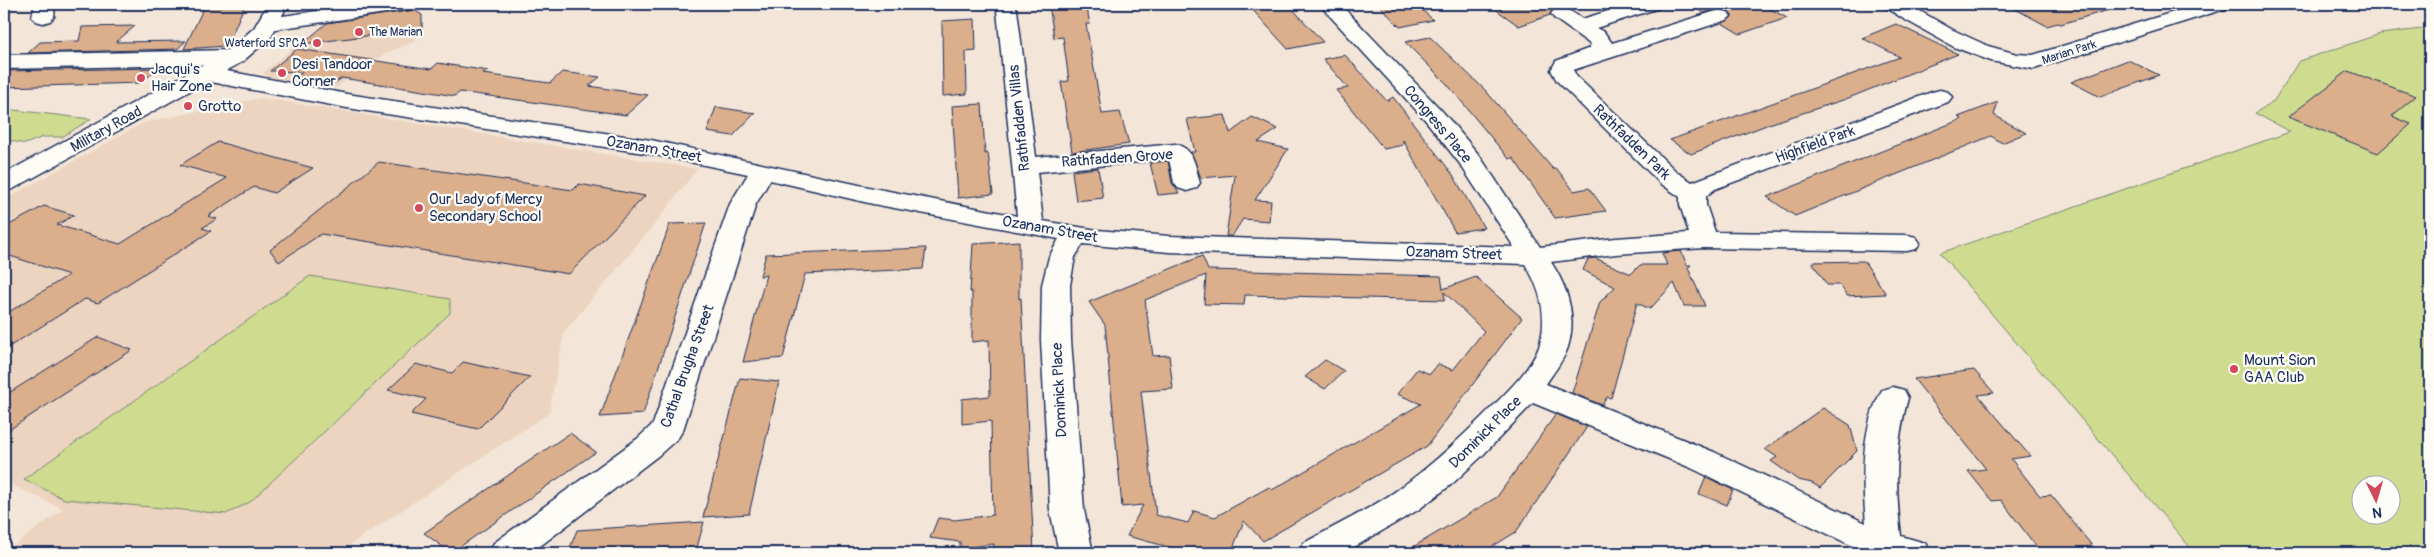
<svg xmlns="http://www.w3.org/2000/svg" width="2434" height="557" viewBox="0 0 2434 557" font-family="Pangolin,sans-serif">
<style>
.built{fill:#ecd4c0}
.green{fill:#cfdc8f;stroke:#758676;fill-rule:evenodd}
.building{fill:#dbae8c;stroke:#1b2f5e;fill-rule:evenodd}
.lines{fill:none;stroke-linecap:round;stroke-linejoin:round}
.minor-casing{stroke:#1b2f5e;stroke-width:3}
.major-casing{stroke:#1b2f5e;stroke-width:3}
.minor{fill:#fdfcf7;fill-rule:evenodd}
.major{fill:#fdfcf7;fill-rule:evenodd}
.poi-dot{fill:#d1495b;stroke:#fdfcf7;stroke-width:2}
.labels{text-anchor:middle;stroke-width:4.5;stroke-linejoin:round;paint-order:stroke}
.far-poi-label{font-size:12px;fill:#1b2f5e;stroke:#fdfcf7;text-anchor:start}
.far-street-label{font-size:12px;fill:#1b2f5e;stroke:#fdfcf7}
.poi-label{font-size:15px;fill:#1b2f5e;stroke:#fdfcf7;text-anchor:start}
.street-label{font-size:15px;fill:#1b2f5e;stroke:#fdfcf7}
</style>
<rect width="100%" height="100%" fill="#f3e5d7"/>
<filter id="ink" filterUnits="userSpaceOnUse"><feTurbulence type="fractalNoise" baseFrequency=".02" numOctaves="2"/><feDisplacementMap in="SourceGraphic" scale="10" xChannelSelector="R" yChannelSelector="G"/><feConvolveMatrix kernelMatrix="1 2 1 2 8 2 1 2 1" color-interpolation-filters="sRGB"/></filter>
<g filter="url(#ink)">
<g class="built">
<polygon points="382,13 417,41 386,53 335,88 273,80 263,73 304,39"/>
<polygon points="261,98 697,169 658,220 564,332 549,413 337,553 4,553 63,509 4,481 4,200 143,123"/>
</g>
<g class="green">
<path d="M2430,28V553H2195L1940,253L2290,132L2255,113L2273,102L2299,61L2380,34ZM2362,484H2392V514H2362Z"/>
<polygon points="14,110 91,119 62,137 43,137 25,144 4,139 4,113"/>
<polygon points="310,276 450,299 450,313 250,502 226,514 64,499 24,479"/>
</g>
<g class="building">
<polygon points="216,4 245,4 227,46 184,49 205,5"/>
<polygon points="1049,4 1086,4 1090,24 1086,24 1102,114 1120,112 1129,144 1072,152 1061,82 1069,81 1063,37 1054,38"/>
<polygon points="1269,4 1288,4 1323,42 1288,49 1250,7"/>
<polygon points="1378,4 1416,4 1433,20 1400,27"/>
<polygon points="1488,4 1573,4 1573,7 1554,8 1550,15 1519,26"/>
<polygon points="1690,4 1761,4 1787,18 1740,34 1722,23 1732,17 1728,11 1719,8 1704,13"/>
<polygon points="2006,4 2112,4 2112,9 2061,24 2058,23 2047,26"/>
<polygon points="414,10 422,15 422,29 302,44 327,23"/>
<polygon points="975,19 976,51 966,52 967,94 943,96 942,21"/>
<polygon points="1896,24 1958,54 1846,99 1769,124 1691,154 1670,140 1900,57 1862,38"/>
<polygon points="135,26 116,42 186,41 177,49 28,53 40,42 79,41 82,27"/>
<polygon points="1430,37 1485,90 1553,169 1557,169 1574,191 1589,188 1606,211 1555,218 1513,158 1509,159 1447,84 1405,42"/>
<polygon points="297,49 431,69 438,63 488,71 483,74 550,83 562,72 600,77 589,86 648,95 626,115 460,92 455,96 342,78 336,82 296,77 303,72 270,71"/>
<polygon points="1345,55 1387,101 1393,97 1453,175 1484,228 1455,232 1403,140 1403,145 1384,149 1336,90 1348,88 1323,59"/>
<polygon points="2128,60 2159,75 2100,97 2071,82"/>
<polygon points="158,68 141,83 4,87 5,71"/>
<polygon points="2348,71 2416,96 2392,116 2411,124 2378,153 2288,117"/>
<polygon points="1998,102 1994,115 2026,133 2002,143 1991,136 1795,216 1767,197 1962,119 1958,117"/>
<polygon points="982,104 985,154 988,153 993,194 958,198 952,106"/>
<polygon points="716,107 755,113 733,136 707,132"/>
<polygon points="1225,115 1230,133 1252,117 1278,129 1258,142 1288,149 1255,200 1271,201 1269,221 1243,219 1232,236 1226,236 1235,175 1201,178 1191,152 1195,152 1187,119"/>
<polygon points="218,142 313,168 274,193 254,187 208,216 217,219 202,228 211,231 98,303 85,299 4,350 4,315 69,275 4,254 4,228 44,206 74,215 57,225 120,244 227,178 180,165"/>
<polygon points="1168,161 1172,183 1179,193 1158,195 1150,163"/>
<polygon points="379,162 573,190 579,184 645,196 569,274 321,234 279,262 270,250"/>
<polygon points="1098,168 1103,198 1076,201 1072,171"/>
<polygon points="706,223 643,414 600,417 670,224"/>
<polygon points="1019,241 1019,299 1021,298 1034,553 993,553 994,544 960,548 960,542 930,538 938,518 955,520 993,515 991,421 962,424 962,399 990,396 989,340 972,342 972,292 970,292 973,244"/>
<polygon points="926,248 923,269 805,274 783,358 743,362 766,275 760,276 766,254"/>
<polygon points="1681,251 1687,265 1691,265 1688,268 1705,306 1684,306 1674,283 1650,309 1637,303 1611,398 1607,397 1602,405 1572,393 1600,302 1615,287 1583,270 1588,259 1595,258 1631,274 1640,265 1667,265 1662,253"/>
<path d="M1202,256L1208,270L1441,276L1443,289L1476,277L1522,318L1427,446L1263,541L1244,521L1231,553H1192L1127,536L1143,505L1122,507L1105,325L1089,302ZM1206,275L1204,304L1244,305L1245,295L1445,300L1444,292L1484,331L1453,370L1438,364L1430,374L1417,369L1397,394L1421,404L1272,490L1269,487L1215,517L1194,511L1188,523L1156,515L1141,391L1173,389L1169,355L1153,356L1145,300Z"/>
<polygon points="1864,261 1886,294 1847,296 1840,285 1827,285 1812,262"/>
<polygon points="98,337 132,350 4,433 4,396"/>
<polygon points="1325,360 1344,371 1325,389 1305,377"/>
<polygon points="463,362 530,377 478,429 411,414 426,399 388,390 416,364 452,373"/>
<polygon points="1974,370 1994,393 1978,395 2030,456 2011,459 2040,496 2051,495 2098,553 2041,553 2001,500 1992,501 1968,471 1986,469 1914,379"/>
<polygon points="740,378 779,382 749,514 703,517"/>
<polygon points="1823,408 1850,425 1857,451 1820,488 1812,483 1798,480 1771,461 1777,457 1765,449"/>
<polygon points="1556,414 1587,427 1516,532 1482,553 1403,553 1497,497"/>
<polygon points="570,433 596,452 451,553 424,533"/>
<polygon points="1706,477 1733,490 1727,505 1699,494"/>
<polygon points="704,522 696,551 683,551 683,553 568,553 577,530"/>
</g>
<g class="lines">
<defs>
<g id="minor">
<polygon points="35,4 55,4 54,17 50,21 43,23 36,21 32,17"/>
<polygon points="365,4 416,4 413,8 406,10 269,30 261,29 258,24 261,19 269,18"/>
<path d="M1007,4L1014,6L1017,10L1036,157L1175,144C1195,149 1195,166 1200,183L1196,188L1187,191L1178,188L1174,183L1169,159L1037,172L1043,221L1097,230L1169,236L1514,247L1460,164L1427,122L1319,4H1340L1443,112L1479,155L1540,247L1616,238L1689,233L1680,205V197L1660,183L1557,81L1551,70L1556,61L1590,48V44L1554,18L1551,14L1554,10C1566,7 1572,12 1582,19L1631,4H1662L1659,8L1596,28L1604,32L1612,43L1713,12L1720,10L1727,12L1731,16L1727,20L1573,70L1577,77L1678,173L1692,182L1932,92L1940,90L1948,92L1952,97L1948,102L1715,189L1706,196V205L1715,232L1907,235L1916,237L1920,243L1916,249L1907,251L1704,248L1616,254L1551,262C1568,288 1577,317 1568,347C1564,360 1553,373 1546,384L1714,452L1866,523C1862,480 1860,429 1882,390L1893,387L1904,390L1908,398C1895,445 1895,488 1901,536L1925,543L1930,553H1871L1861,550L1691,468L1533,403L1481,457L1452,484L1418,510L1344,553H1299L1304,543C1334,526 1367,511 1396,491C1433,465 1464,435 1495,404C1510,389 1532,367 1539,347C1548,318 1541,289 1525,264L1169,252L1083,244L1075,257L1070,285L1071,340L1084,510L1093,553H1059L1050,510L1041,340L1042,285L1049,257L1059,239L873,204L770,180L756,204L683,430L678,438L659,455L531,553H489L494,543L637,439L653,424L730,204L748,174L651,154L347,108L206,81L198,79L195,74L198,69L206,67L347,94L651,140L873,188L1017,216L997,10L1000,6Z"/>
<polygon points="1884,4 1908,4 1951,29 1988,46 2017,54 2033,55 2200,4 2231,4 2228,8 2034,69 1991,61 1954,47 1902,18 1887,8"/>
<polygon points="232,50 240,52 243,57 240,62 232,64 4,69 4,55"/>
</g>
<polygon id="major" points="268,4 288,4 271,37 242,62 13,189 4,191 4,174 226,52 254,28"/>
</defs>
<use href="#minor" class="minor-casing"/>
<use href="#major" class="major-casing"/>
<use href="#minor" class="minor"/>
<use href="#major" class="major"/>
</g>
</g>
<g class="poi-dot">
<circle cx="359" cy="32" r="5"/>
<circle cx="317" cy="43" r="5"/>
<circle cx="282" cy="73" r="5"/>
<circle cx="141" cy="78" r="5"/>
<circle cx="188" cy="106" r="5"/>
<circle cx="419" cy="208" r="5"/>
<circle cx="2234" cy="369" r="5"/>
</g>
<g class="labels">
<g class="far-poi-label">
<text x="369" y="36">The Marian</text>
<text x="307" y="47" text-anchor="end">Waterford SPCA</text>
</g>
<g class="far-street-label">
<text transform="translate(2069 52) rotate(-18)" y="4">Marian Park</text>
</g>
<g class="poi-label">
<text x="292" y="69">Desi Tandoor<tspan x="292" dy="17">Corner</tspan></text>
<text x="151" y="74">Jacqui's<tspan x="151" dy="17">Hair Zone</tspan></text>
<text x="198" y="111">Grotto</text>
<text x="429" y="204">Our Lady of Mercy<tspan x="429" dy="17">Secondary School</tspan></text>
<text x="2244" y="365">Mount Sion<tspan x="2244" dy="17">GAA Club</tspan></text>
</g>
<g class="street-label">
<text transform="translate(1019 118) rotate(-96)" y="5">Rathfadden Villas</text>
<text transform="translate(1438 124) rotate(50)" y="5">Congress Place</text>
<text transform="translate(106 129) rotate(-29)" y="5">Military Road</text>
<text transform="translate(1632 142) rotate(44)" y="5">Rathfadden Park</text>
<text transform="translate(1815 144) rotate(-20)" y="5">Highfield Park</text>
<text transform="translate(654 149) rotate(10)" y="5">Ozanam Street</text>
<text transform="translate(1117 158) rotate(-4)" y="5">Rathfadden Grove</text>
<text transform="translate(1050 229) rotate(10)" y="5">Ozanam Street</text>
<text transform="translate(1454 253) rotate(2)" y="5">Ozanam Street</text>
<text transform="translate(687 366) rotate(-70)" y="5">Cathal Brugha Street</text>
<text transform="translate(1059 390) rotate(-93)" y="5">Dominick Place</text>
<text transform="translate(1485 432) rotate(-45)" y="5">Dominick Place</text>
</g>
</g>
<rect width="2434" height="557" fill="none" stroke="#fdfcf7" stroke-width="20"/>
<rect x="10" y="10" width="2414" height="537" fill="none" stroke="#1b2f5e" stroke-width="2" filter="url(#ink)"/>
<g transform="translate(2376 500) rotate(175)"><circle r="24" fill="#fdfcf7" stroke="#a3aaba"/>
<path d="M0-4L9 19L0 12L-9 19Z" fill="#d1495b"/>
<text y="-8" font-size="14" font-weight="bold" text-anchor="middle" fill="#1b2f5e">N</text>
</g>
</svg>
